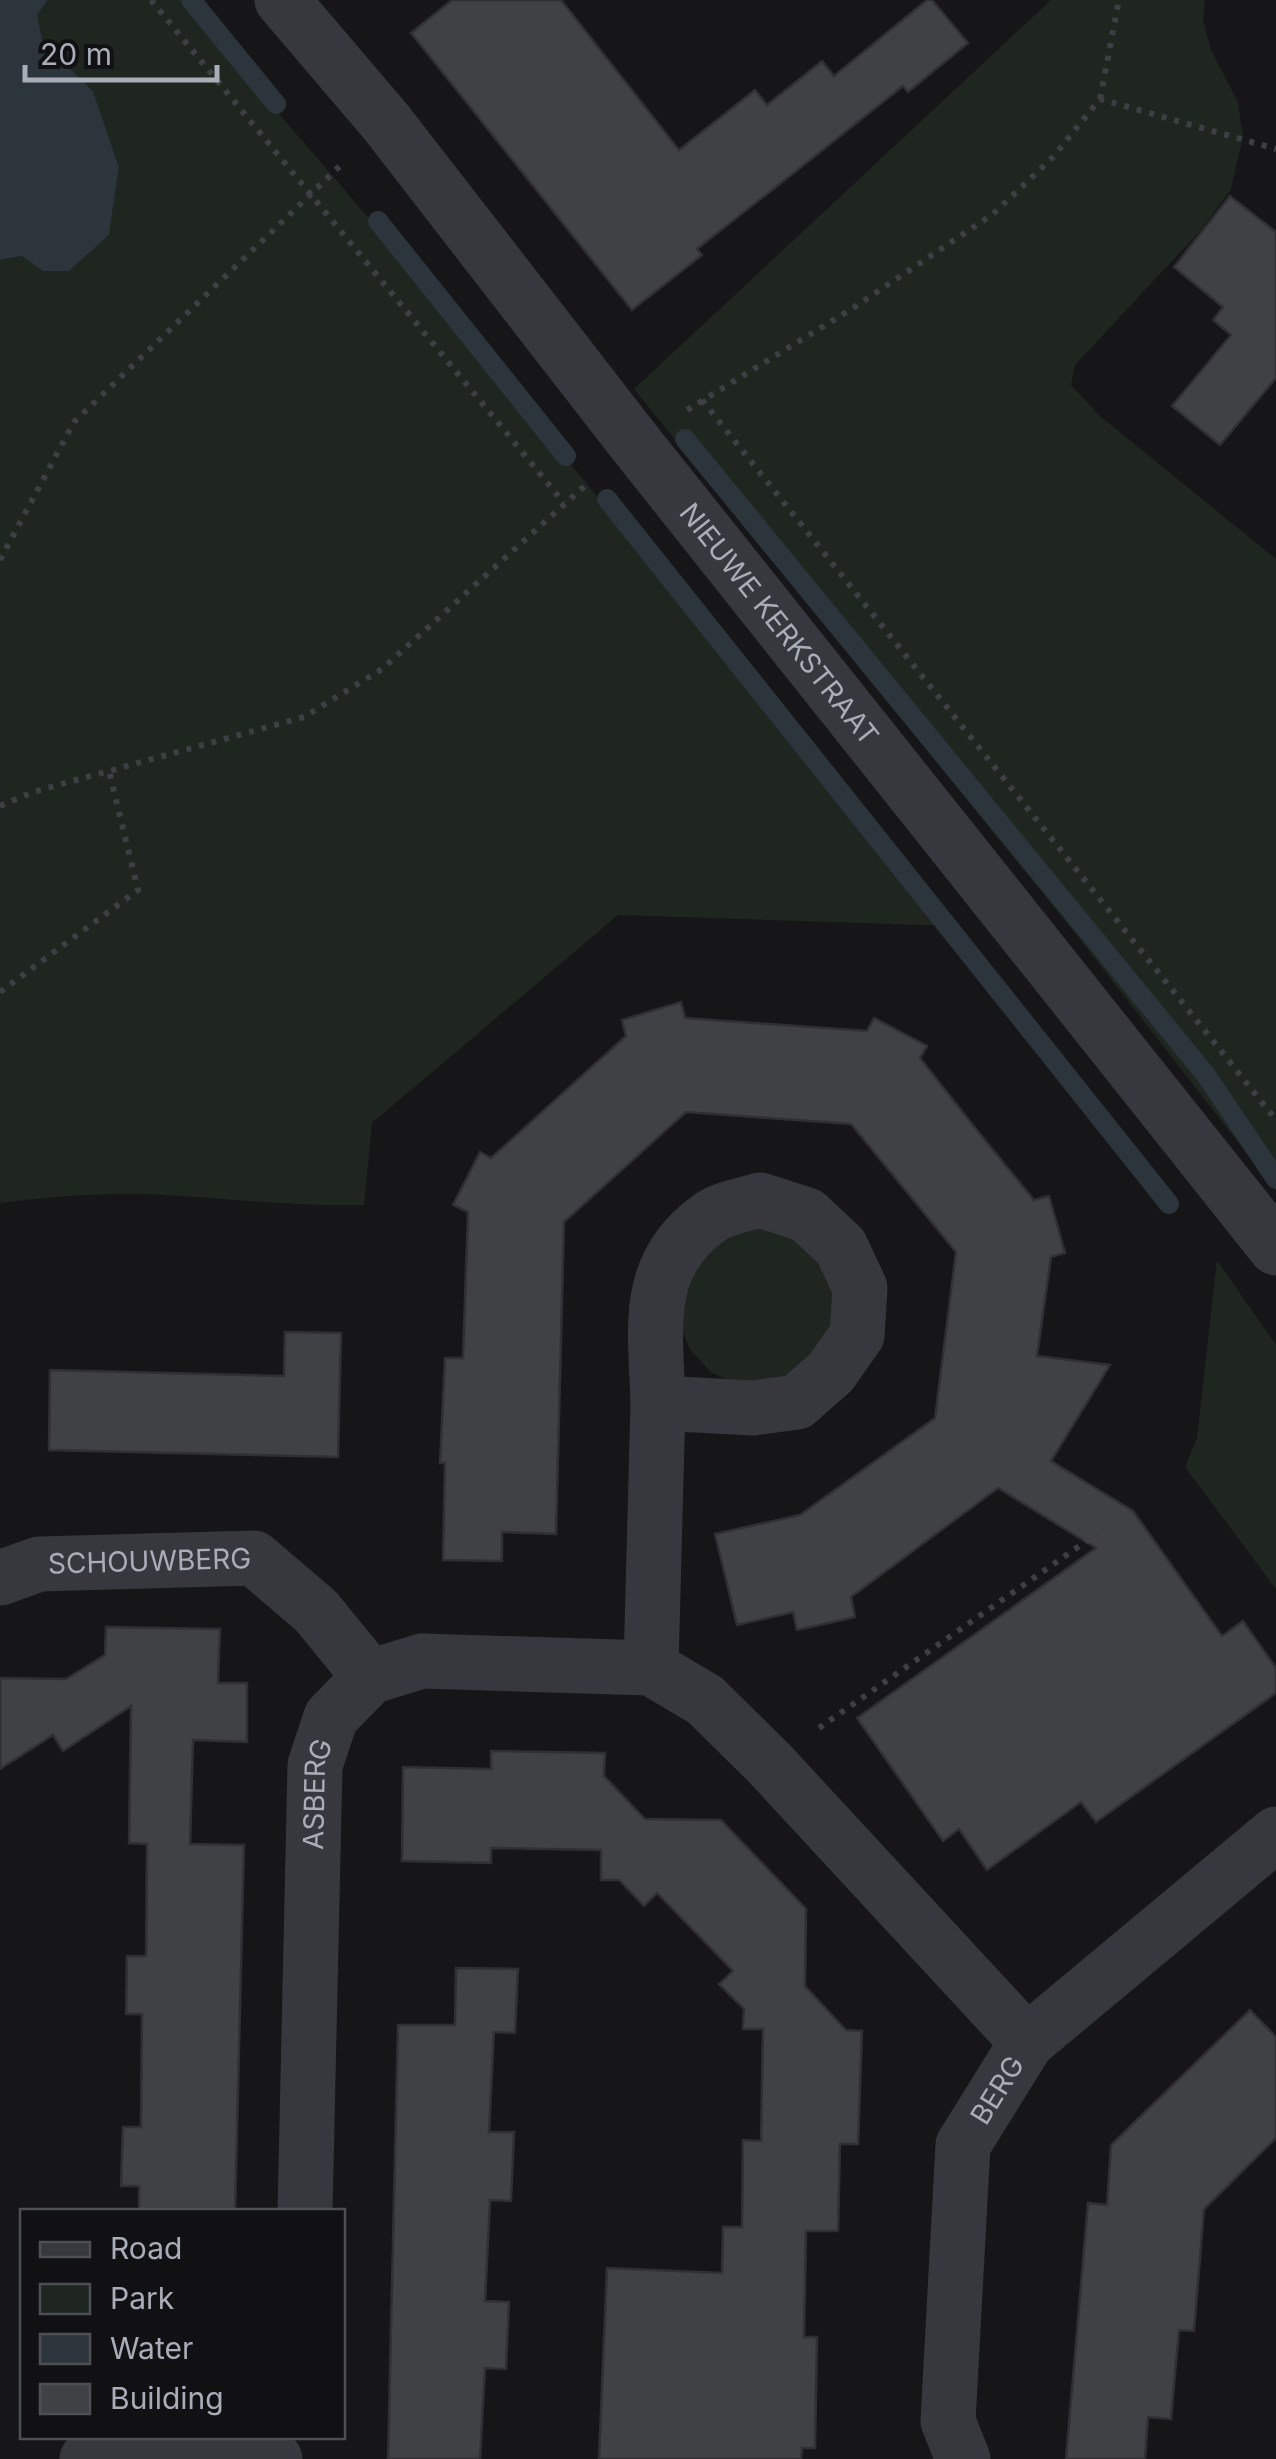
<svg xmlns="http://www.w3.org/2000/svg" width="1276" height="2459" viewBox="0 0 1276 2459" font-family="Inter,sans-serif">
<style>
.green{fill:#1e261f}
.water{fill:#2c353c}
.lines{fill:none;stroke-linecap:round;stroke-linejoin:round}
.stream{stroke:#2c353c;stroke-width:20}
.building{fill:#404145;stroke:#303034;stroke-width:2.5}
.path{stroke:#3d3f44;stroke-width:6;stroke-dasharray:5 8;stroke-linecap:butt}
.street{stroke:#37383d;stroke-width:55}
.labels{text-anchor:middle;stroke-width:9;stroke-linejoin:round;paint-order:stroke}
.street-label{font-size:28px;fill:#a8adb8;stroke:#111113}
</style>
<rect width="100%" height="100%" fill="#161618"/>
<g class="green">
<path d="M48,0H181L344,189L951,926L618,915L372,1123L364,1205C291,1207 219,1197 147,1194C98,1193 49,1197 0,1203V260L23,256L43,271H69L109,235L119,166L93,91L43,43L37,15Z"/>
<polygon points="1051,0 1205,0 1203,20 1211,50 1238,102 1243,137 1231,189 1201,230 1075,365 1071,385 1101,417 1276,559 1276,1191 1075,933 634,389"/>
<polygon points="775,1217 848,1294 817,1370 736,1385 711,1372 691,1351 679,1325 698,1245"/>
<polygon points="1217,1260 1276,1345 1276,1589 1185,1467 1197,1438"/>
</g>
<polygon class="water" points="0,0 48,0 37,15 43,43 93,91 119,167 109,235 69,271 43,271 22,256 0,260"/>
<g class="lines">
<g class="stream">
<polyline points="191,0 276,104"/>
<polyline points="378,221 566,456"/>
<polyline points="685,439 1206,1075 1276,1179"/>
<polyline points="607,499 1169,1204"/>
</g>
</g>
<g class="building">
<polygon points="452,0 561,0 679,150 755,90 767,105 822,61 834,76 927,0 932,0 968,43 908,92 903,86 810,160 697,249 702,255 632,310 411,33"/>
<polygon points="1230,196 1276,232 1276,378 1220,445 1172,406 1231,335 1213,320 1223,307 1174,267"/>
<polygon points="681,1002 685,1018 867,1031 874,1018 927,1046 920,1058 976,1129 1034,1200 1049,1196 1065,1253 1051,1257 1037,1356 1110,1365 1051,1461 1133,1511 1222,1636 1243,1621 1276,1668 1276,1693 1096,1822 1081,1802 987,1870 959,1829 943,1841 857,1718 1096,1548 998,1488 851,1597 855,1617 797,1630 793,1612 737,1625 715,1534 800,1515 935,1418 956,1252 851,1124 686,1112 564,1222 556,1534 502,1532 502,1561 443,1560 445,1463 440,1463 445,1358 463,1358 468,1212 453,1205 480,1152 491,1158 626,1036 622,1020"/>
<polygon points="285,1332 341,1333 338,1457 49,1450 50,1370 284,1376"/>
<polygon points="106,1627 220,1629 218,1683 247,1683 247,1742 193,1740 190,1844 244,1845 235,2212 139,2212 139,2186 121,2186 123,2127 141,2127 142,2014 126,2014 127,1956 146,1956 147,1844 129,1843 131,1706 63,1751 53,1735 0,1769 0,1678 66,1679 105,1655"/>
<polygon points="491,1751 605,1753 604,1776 645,1819 721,1820 806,1909 805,1986 846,2030 862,2031 858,2144 840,2144 838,2231 806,2231 804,2337 817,2337 815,2448 802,2448 801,2459 599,2459 607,2268 722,2273 723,2227 742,2227 743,2140 761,2141 763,2029 743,2029 744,2009 719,1984 733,1971 657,1893 644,1906 619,1880 601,1880 601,1850 491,1848 491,1863 402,1861 403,1767 491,1769"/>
<polygon points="456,1968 518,1969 515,2033 494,2032 489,2132 514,2132 511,2201 490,2200 485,2301 509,2302 506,2369 485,2368 480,2459 388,2459 398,2025 455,2025"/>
<polygon points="1250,2010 1276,2037 1276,2138 1204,2209 1194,2331 1179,2330 1171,2419 1148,2417 1145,2459 1066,2459 1088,2203 1107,2205 1111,2145"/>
</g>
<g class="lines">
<g class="path">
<polyline points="151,0 564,503"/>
<polyline points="1100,99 1119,0"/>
<polyline points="702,400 1276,1120"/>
<polyline points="687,410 853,308 993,214 1053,157 1100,99 1276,149"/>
<polyline points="0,560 74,422 342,164"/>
<polyline points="0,806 33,792 304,717 382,669 589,482"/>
<polyline points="0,992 138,890 109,771"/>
<polyline points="819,1728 1098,1533"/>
</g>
<g class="street">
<path id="s1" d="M282,0L386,122L635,443L1276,1248"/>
<path d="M760,1200L807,1215L841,1247L860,1288L857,1335L831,1372L797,1402L753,1408L658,1403C656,1331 642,1266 709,1218C722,1208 744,1205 760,1200Z"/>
<path id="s2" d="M0,1578L39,1564L254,1558L316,1611L370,1677"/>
<polyline points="651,1668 658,1403"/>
<path id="s3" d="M305,2212L315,1765L331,1717L370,1677L422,1661L651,1668L705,1700L769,1763L1027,2042"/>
<polyline points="87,2459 106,2456 275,2459"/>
<path id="s4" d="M963,2459L948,2421L963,2145L1027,2042L1276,1834"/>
</g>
</g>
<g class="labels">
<g class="street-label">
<text dy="10" stroke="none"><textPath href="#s1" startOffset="798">NIEUWE KERKSTRAAT</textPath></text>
<text dy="10" stroke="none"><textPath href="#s2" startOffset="152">SCHOUWBERG</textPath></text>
<text dy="10" stroke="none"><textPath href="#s3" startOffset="418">ASBERG</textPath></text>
<text dy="10" stroke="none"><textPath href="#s4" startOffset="382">BERG</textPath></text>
</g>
</g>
<rect x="20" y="2209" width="325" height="230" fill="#111113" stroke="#4d4f55" stroke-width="2.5"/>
<rect x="40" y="2242" width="50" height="15" fill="#37383d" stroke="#4d4f55" stroke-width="2.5"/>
<text x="110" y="2259" font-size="30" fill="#a8adb8">Road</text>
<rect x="40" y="2284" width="50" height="30" fill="#1e261f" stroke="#4d4f55" stroke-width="2.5"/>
<text x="110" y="2309" font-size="30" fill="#a8adb8">Park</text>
<rect x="40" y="2334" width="50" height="30" fill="#2c353c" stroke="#4d4f55" stroke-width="2.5"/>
<text x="110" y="2359" font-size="30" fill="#a8adb8">Water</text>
<rect x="40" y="2384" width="50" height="30" fill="#404145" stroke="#4d4f55" stroke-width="2.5"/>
<text x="110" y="2409" font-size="30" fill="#a8adb8">Building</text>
<path d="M25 65v15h192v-15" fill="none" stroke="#a8adb8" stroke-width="5"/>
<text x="40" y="65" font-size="30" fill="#a8adb8" stroke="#111113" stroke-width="8" paint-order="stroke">20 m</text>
</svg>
